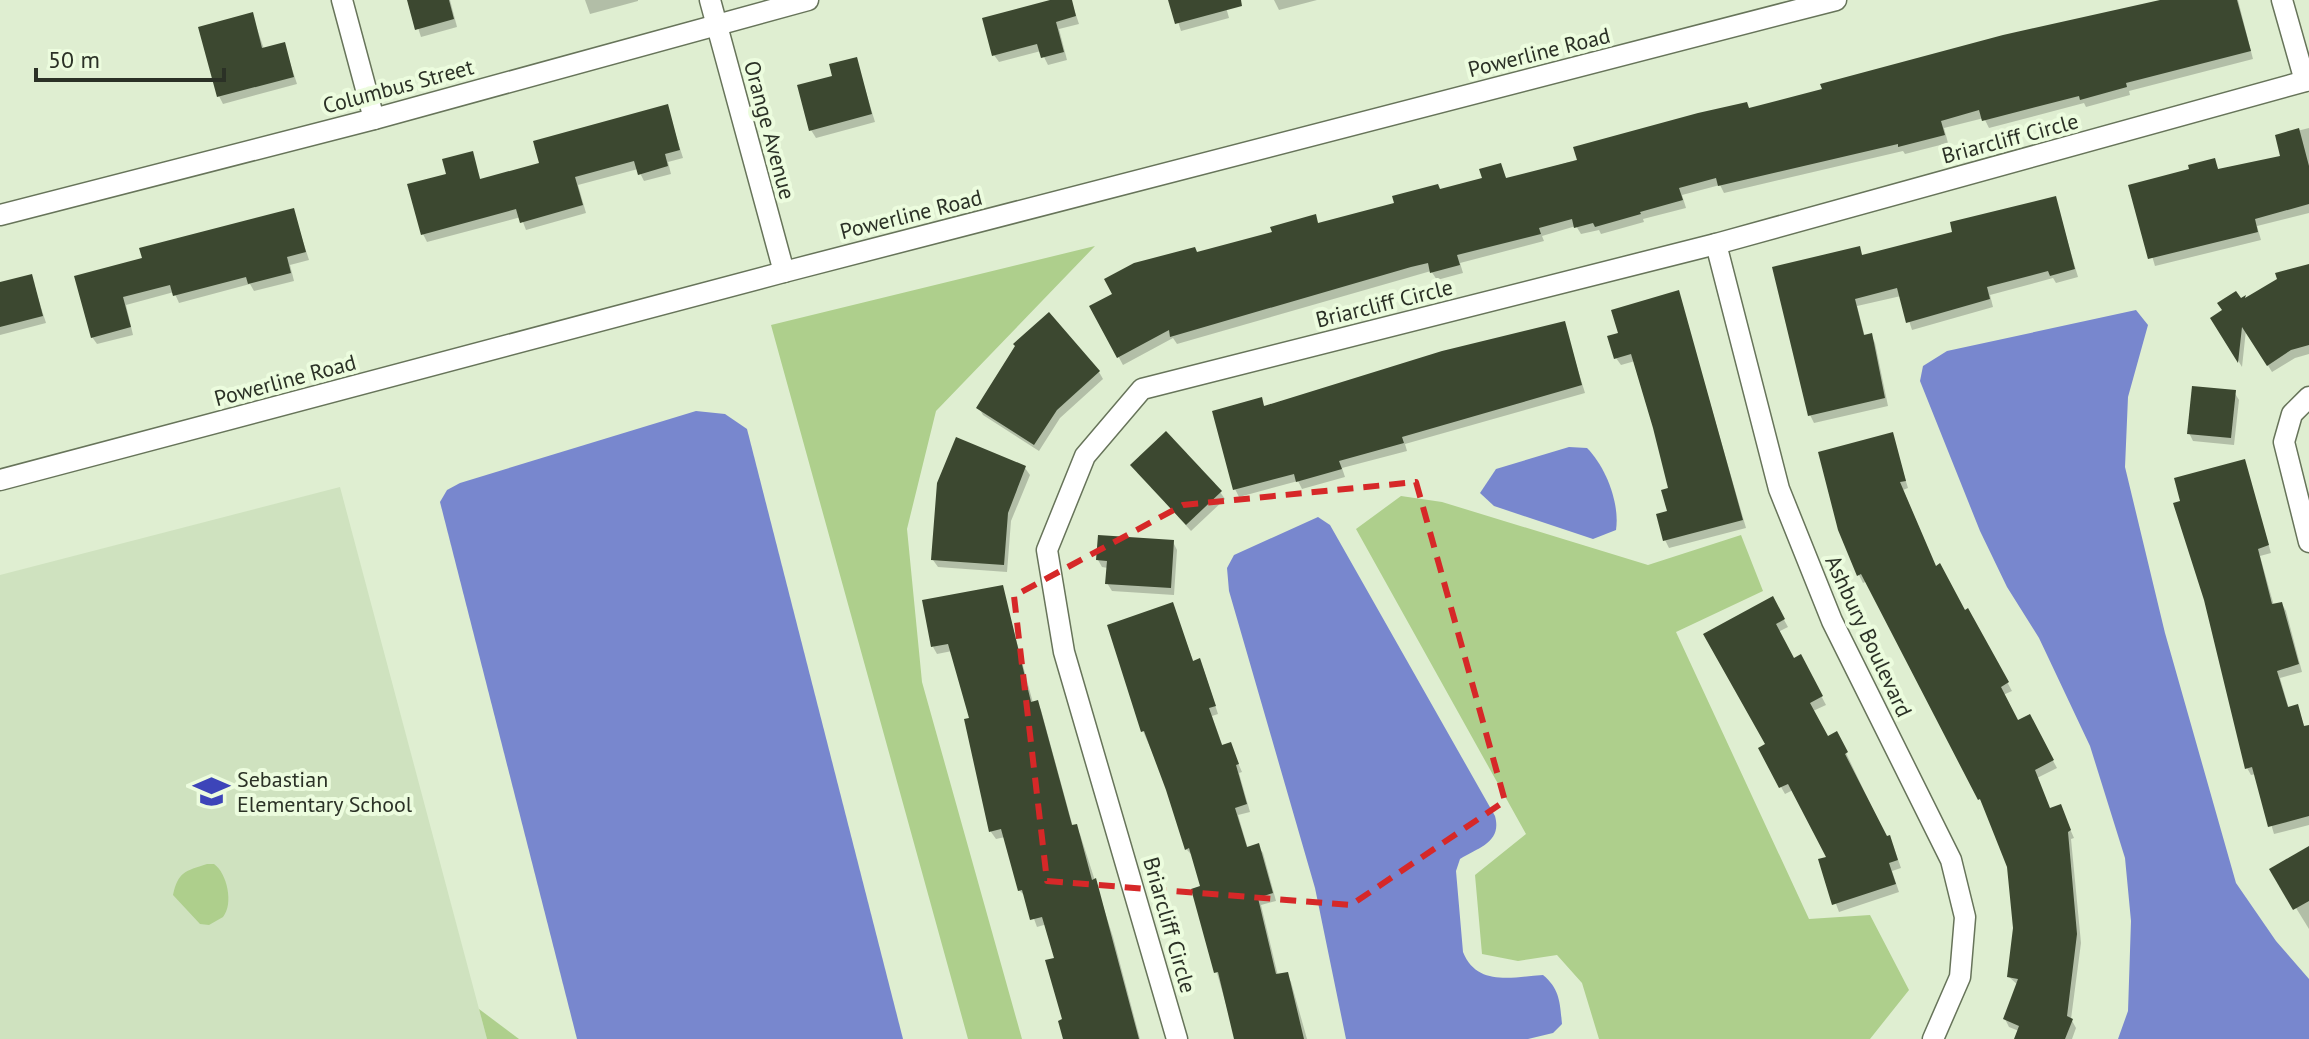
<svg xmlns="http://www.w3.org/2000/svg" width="2309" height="1039" viewBox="0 0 2309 1039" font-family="'PT Sans',sans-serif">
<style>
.built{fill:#cfe2bf}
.green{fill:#aecf8c}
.water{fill:#7887ce}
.shadow{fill:#0003}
.building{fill:#3c4830}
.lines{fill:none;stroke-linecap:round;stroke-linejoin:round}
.minor-casing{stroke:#67745a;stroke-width:23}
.minor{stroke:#fff;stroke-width:20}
.marked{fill:none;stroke:#d62828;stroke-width:6;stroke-dasharray:16 10;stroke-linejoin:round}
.labels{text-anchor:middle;stroke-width:8;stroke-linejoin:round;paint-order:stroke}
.street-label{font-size:22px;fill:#2b3126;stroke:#ecfcde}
.poi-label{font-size:22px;fill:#2b3126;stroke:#ecfcde;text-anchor:start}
</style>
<rect width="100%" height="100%" fill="#dfeed1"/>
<polygon class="built" points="340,487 487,1039 0,1039 0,575"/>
<g class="green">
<polygon points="1095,246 936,411 907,529 922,682 1022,1039 968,1039 771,325"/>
<polygon points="1401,496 1442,502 1648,565 1741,535 1763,591 1676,632 1809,919 1870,915 1909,990 1870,1039 1599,1039 1582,983 1557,955 1518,961 1482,954 1475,875 1526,834 1356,529"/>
<path d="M207,864H214C227,873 234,904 223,917L209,925L200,924L173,895C178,872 185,871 207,864Z"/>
<polygon points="479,1009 519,1039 487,1039"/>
</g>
<g class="water">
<polygon points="2136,310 2148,325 2128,397 2125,467 2165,633 2236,883 2276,941 2309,979 2309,1039 2118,1039 2128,1011 2131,921 2125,858 2090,746 2039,638 2007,587 1980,531 1920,381 1923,366 1947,351"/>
<polygon points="696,411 725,414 747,429 903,1039 577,1039 440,502 447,490 460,483"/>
<path d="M1569,447L1587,448C1606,467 1620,504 1616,530L1593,539L1494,506L1480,493L1496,469Z"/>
<path d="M1318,517L1330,525L1495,816C1502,842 1480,847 1460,859L1456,871L1463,952C1477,987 1513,977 1543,975C1560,989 1560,1003 1562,1024L1553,1033L1528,1039H1346L1315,888L1229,591L1227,568L1234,555Z"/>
</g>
<g class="shadow">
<polygon points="409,0 450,0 457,27 421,37"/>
<polygon points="585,0 638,0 638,1 590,14"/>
<polygon points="1058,0 1071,0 1079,24 1059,29 1067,60 1048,65 1041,51 999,62 994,55"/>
<polygon points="1171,0 1224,0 1229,18 1181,31"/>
<polygon points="1274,0 1317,0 1279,10"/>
<polygon points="2162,0 2238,0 2253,59 2129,91 2130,95 2086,107 2084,103 1989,128 1984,118 1944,128 1948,143 1905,154 1903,151 1724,193 1720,185 1682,195 1686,208 1643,219 1644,222 1601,234 1599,230 1581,234 1576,226 1542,236 1544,241 1460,263 1463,273 1437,280 1431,271 1177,344 1173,338 1123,365 1091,307 1197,254 1274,233 1315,217 1319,225 1484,180 1500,165 1507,180 1750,110"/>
<polygon points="252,14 264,49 284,44 297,84 223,104 219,96"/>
<polygon points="856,59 875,122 816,138 811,130 835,77"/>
<polygon points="667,107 683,158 668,162 671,174 644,181 638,169 578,185 586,213 526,230 521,217 427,242 423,234 448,175 472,154 481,181 541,164"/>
<polygon points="2309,128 2309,213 2257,226 2261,240 2155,266 2131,186 2192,170 2214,160 2219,171 2283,158 2277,136"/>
<polygon points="2055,198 2078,277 2056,283 2053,278 1990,295 1993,307 1912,330 1901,296 1857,306 1865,337 1871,335 1875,343 1888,406 1814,423 1810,415 1859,249 1863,257 1955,233"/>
<polygon points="293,210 309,260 290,265 294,281 254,291 250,284 179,303 174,292 126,305 133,335 97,344 92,337 144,260"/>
<polygon points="2309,266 2309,354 2295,358 2272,372 2246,330 2242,367 2213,319 2245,298"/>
<polygon points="31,276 46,323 0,335 0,284"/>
<polygon points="1678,292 1746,528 1669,548 1665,540 1671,489 1635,361 1621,365 1616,358 1621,334"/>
<polygon points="1564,324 1585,393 1405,444 1407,451 1342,468 1345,477 1302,489 1298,481 1239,497 1235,489 1261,400 1265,407"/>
<polygon points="1099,372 1103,379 1060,418 1039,451 983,415 979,408"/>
<polygon points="2234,392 2239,400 2234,445 2193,441 2189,433"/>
<polygon points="1892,435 1908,488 1903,490 1936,568 1964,612 1968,610 2012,691 2003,695 2018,722 2029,717 2057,768 2037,778 2050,810 2060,806 2074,838 2071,839 2081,943 2071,1019 2076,1028 2072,1039 2016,1039 2019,1031 2009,1027 2005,1019 2018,985 2009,977 2015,928 2009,867 1984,807 1867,581 1863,583 1859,575 1840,529"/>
<polygon points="2244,461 2271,553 2260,556 2274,606 2282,604 2286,611 2302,672 2280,678 2289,709 2297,706 2305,728 2309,727 2309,825 2274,834 2256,774 2251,775 2247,768"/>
<polygon points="1132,465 1220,492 1225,499 1191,531"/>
<polygon points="1025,468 1030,475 1011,521 1007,572 938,567 933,560"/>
<polygon points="1173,542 1177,550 1174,595 1112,591 1107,583 1108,568 1102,567 1098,560"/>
<polygon points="1002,587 1033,703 1037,702 1041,710 1073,827 1080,834 1113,937 1140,1039 1066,1039 1056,959 1047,924 1037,927 1026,897 1019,890 1005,837 996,839 991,832 966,721 972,719 952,651 937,654 933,647"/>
<polygon points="1772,598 1788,627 1778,632 1793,660 1800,656 1826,705 1813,711 1827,738 1837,734 1887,839 1893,845 1901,868 1892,871 1899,892 1839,912 1820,861 1828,858 1793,790 1785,794 1781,787 1768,745"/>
<polygon points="1172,605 1194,663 1203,668 1218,714 1212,716 1223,747 1230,744 1242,772 1239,773 1250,812 1238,815 1248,849 1258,846 1263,853 1276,901 1261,905 1278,976 1287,974 1291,982 1307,1039 1236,1039 1193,890 1202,888 1193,856 1186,849 1168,789 1143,731"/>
<polygon points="2309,848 2309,929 2272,869"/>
</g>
<g class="building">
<polygon points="407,0 449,0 454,19 415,30"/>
<polygon points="1050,0 1072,0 1076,16 1056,22 1064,52 1041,58 1037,44 992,56 982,18"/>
<polygon points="1168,0 1241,0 1242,6 1175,24"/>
<polygon points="2160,0 2237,0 2251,51 2126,83 2127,87 2080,100 2079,96 1982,121 1979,110 1941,121 1945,135 1898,147 1898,144 1718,186 1716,178 1679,188 1683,200 1640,212 1641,214 1595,227 1593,223 1574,228 1572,219 1539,228 1541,234 1457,255 1460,265 1430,273 1428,263 1411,267 1170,337 1169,330 1117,358 1089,306 1112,294 1104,279 1134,263 1195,247 1197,252 1272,232 1270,227 1316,214 1318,223 1394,203 1392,196 1438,184 1440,189 1482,178 1479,169 1501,163 1506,178 1577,160 1573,147 1698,113 1747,102 1749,108 1822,89 1820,84 2003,35"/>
<polygon points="253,12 262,48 285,42 294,77 217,97 198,27"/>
<polygon points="857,57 872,114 809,131 797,85 832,76 829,64"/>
<polygon points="668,104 680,150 665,154 668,166 638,175 634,161 575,177 583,205 520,223 516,209 421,235 407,184 446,174 442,159 473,151 480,179 539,163 533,141"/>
<polygon points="2299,128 2309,166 2309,204 2255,219 2258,232 2148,259 2128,185 2189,169 2188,165 2215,158 2218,169 2280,156 2275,135"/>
<polygon points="2056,196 2075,269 2050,276 2048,271 1987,287 1990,299 1906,323 1897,288 1855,299 1864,335 1872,333 1885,398 1808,416 1772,267 1860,246 1862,255 1952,232 1950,222"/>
<polygon points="294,208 306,252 287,257 291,273 248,284 246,277 173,296 170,285 123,297 131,327 91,338 74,276 142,258 139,248"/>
<polygon points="2309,264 2309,345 2291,350 2267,366 2242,327 2238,363 2210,318 2222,310 2217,303 2236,291 2241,298 2246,295 2245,298 2277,279 2275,273"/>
<polygon points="32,274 43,316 0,327 0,282"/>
<polygon points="1679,290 1743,520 1663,541 1656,514 1667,511 1661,490 1668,488 1653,428 1631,354 1614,359 1607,336 1618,333 1611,310"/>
<polygon points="1049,312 1100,371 1057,410 1034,445 976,408 1015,346 1013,344"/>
<polygon points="1565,321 1582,385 1402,437 1404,443 1339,461 1342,469 1296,482 1294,474 1233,490 1212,411 1262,397 1264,406 1442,351"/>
<polygon points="2192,386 2236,390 2231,438 2187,434"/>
<polygon points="1166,431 1222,491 1186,525 1130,465"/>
<polygon points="1893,432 1906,481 1900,482 1936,566 1940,563 1965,610 1968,608 2009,682 2001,687 2018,720 2030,714 2054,760 2035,770 2050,808 2061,804 2071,830 2068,832 2077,934 2067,1016 2073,1019 2065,1039 2014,1039 2019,1026 2003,1019 2018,979 2007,977 2013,928 2007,867 1980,799 1978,800 1861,574 1857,576 1838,530 1818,452"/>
<polygon points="956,437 1026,466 1008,513 1004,565 931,560 937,483"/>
<polygon points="2245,459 2269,545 2258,549 2272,604 2282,602 2299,664 2277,671 2288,707 2298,704 2304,726 2309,725 2309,816 2268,827 2252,767 2245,769 2204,600 2173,503 2180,501 2174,478"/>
<polygon points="1098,535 1174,540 1171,588 1105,584 1107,561 1096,560"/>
<polygon points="1003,585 1031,702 1038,700 1072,825 1077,824 1092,880 1096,878 1139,1039 1063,1039 1058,1021 1062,1019 1045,960 1054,958 1042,917 1030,920 1022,890 1018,891 1001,829 989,832 964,719 969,718 948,644 931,647 922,600"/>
<polygon points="1773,596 1785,619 1776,624 1794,658 1801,654 1823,696 1810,703 1828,736 1837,731 1848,752 1845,754 1887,836 1890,835 1898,860 1889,863 1896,884 1832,905 1818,859 1826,857 1788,784 1779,788 1758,748 1765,744 1703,634"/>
<polygon points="1173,602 1193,661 1200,658 1216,706 1209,708 1222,745 1231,742 1239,764 1236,765 1247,804 1235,808 1247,847 1259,843 1273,893 1258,898 1276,974 1288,972 1304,1039 1234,1039 1218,972 1214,973 1191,889 1200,886 1189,848 1185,850 1166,790 1144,731 1141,732 1107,625"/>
<polygon points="2309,846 2309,901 2293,910 2269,869"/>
</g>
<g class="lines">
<defs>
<g id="minor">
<polyline points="342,0 374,119"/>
<polyline points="710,0 784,272"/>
<polyline points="2282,0 2305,81"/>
<polyline points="0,215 374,119 808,0"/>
<polyline points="1716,244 1779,489 1832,621 1951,860 1965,917 1960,977 1933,1039"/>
<polyline points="2309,397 2292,414 2284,442 2309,542"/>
<polyline points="0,480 784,272 1836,0"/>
<polyline points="1177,1039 1064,652 1047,550 1085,456 1142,389 1716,244 2309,80"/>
</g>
</defs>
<use href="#minor" class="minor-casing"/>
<use href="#minor" class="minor"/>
</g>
<path class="marked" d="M1416,482L1505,801L1351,905L1047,881L1014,596L1183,505Z"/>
<defs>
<symbol id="school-bare" viewBox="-9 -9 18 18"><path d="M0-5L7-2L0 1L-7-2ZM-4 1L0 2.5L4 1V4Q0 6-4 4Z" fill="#3d45b9" stroke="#ecfcde" stroke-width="2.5" paint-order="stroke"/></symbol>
</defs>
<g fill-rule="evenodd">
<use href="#school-bare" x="186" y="766" width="51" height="51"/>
</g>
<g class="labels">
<g class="street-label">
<text transform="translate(1539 52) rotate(-14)" y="8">Powerline Road</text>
<text transform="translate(398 86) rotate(-15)" y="8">Columbus Street</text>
<text transform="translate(770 130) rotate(75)" y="8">Orange Avenue</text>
<text transform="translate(2010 138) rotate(-15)" y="8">Briarcliff Circle</text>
<text transform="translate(911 214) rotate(-14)" y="8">Powerline Road</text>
<text transform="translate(1384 303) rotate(-14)" y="8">Briarcliff Circle</text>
<text transform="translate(285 380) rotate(-15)" y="8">Powerline Road</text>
<text transform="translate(1869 636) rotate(65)" y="8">Ashbury Boulevard</text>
<text transform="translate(1170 925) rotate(74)" y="8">Briarcliff Circle</text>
</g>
<g class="poi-label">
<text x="237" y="787">Sebastian<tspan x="237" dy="25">Elementary School</tspan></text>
</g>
</g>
<path d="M36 68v12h188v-12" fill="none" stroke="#2b3126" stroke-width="4"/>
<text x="48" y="68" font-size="24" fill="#2b3126" stroke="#ecfcde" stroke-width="6" paint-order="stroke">50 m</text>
</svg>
